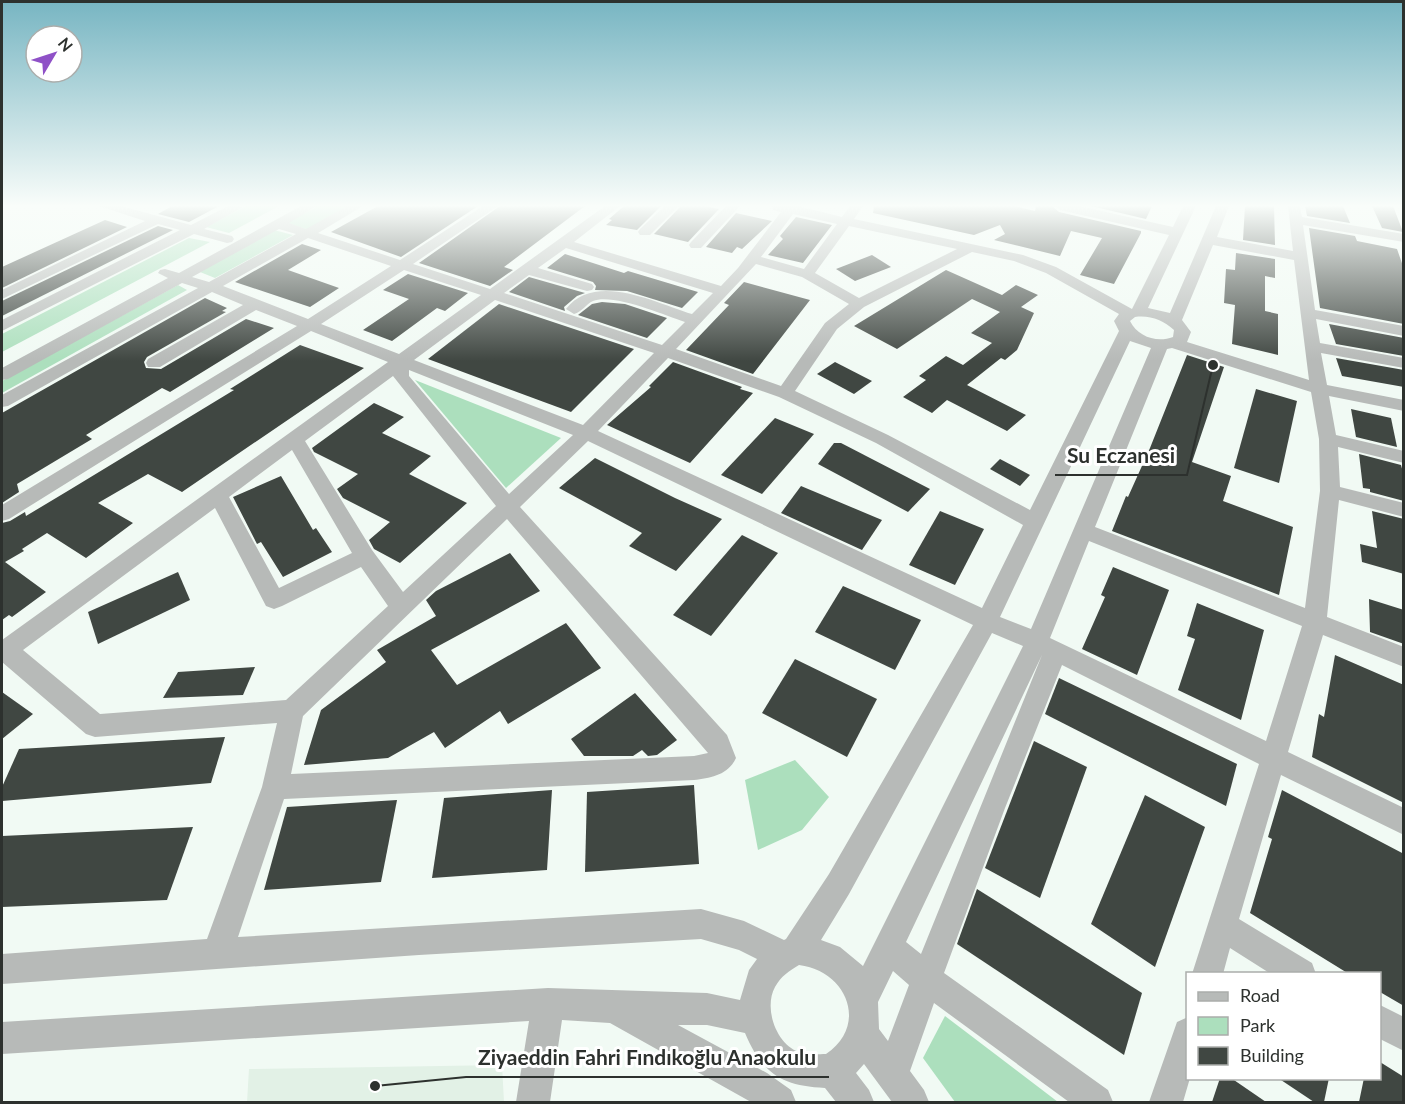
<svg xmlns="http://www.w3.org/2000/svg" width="1405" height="1104" viewBox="0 0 1405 1104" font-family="Lato,sans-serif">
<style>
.built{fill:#e2f1e6}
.green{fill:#acdfbd}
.building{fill:#404742}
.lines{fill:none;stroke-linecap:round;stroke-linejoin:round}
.minor{fill:#b7bab8;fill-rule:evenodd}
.leader{fill:none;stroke:#2d312e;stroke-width:2}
.callout-dot{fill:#2d312e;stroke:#fff;stroke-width:2}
.callout-label{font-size:21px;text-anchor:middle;font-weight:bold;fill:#2d312e;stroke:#fff;stroke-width:6;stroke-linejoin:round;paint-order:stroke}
</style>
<rect width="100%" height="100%" fill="#f1faf4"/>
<polygon class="built" points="502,1065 504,1102 247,1102 249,1069"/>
<g class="green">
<polygon points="246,206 279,206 229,233 206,227"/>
<polygon points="318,206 351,206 309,230 287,223"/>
<polygon points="274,230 293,235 215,278 200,272"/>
<polygon points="189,238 210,242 2,352 2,334"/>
<polygon points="178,285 187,290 2,393 2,381"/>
<polygon points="415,380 561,438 506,488"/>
<polygon points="795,760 829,797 802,830 758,850 745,780"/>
<polygon points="945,1016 1058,1102 955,1102 923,1058"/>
</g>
<g class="building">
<polygon points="172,206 219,206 189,222 158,214"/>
<polygon points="378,206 478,206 401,257 331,232"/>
<polygon points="500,206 585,206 504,267 513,270 490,286 419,263"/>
<polygon points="624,206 661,206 637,230 606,225 612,220 609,219"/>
<polygon points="681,206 705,206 719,209 688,242 654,234"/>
<polygon points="874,206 1014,206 1035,211 1036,206 1052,206 1059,212 1141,231 1141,233 1114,284 1080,275 1102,238 1071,231 1060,256 994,240 1005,234 1000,225 974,235 873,213"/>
<polygon points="1091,206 1152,206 1146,219"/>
<polygon points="1245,206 1274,206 1275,245 1243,240"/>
<polygon points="1305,206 1343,206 1350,223 1307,216"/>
<polygon points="1372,206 1393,206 1403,232 1382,228"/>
<polygon points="736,213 772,221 742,249 737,247 732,253 706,247"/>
<polygon points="796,217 832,225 803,263 768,255 783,239 780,236"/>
<polygon points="105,220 127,227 2,288 2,267"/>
<polygon points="158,226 173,230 2,316 2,301"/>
<polygon points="1309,228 1355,236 1357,241 1397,249 1404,269 1404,324 1320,308"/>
<polygon points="302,244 321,250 288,270 339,288 310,307 235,282"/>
<polygon points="1236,253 1275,259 1275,278 1265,276 1265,311 1278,314 1278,355 1232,344 1235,305 1224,303 1226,269 1235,270"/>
<polygon points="565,254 624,273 628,271 698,292 682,308 627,291 595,290 596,286 593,282 547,268"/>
<polygon points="872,255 891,267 855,281 836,269"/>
<polygon points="946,270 1002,295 1016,285 1038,295 1021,307 1034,313 1017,350 1005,360 1001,358 967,385 1026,415 1007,431 947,400 932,413 903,397 926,380 919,376 946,356 963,365 992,343 971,333 1000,312 972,299 897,349 854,326"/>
<polygon points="408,274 468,293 445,311 437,308 392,341 363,330 409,299 383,290"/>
<polygon points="529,277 585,293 577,296 564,307 565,311 509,292"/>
<polygon points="744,282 810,300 753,374 686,350 729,305 724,303"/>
<polygon points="205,298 227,308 222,311 226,312 147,357 144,362 146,368 161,369 246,319 274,328 170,392 162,388 86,435 92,439 17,484 19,492 2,503 2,413"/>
<polygon points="602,302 625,304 667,318 647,338 578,315 592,304"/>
<polygon points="499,304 634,349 571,412 428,359"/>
<polygon points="1329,324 1404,338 1404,356 1336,344"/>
<polygon points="300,345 364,368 182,492 148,474 98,503 133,523 86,558 47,533 22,549 24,551 5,562 46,592 12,617 9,615 2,620 2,523 10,521 25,512 26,516 71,489 234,390 230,389"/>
<polygon points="1187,355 1224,367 1192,462 1231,476 1223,501 1293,527 1279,595 1112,531 1126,496 1128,497 1150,448"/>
<polygon points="1336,358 1404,370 1404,387 1342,376"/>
<polygon points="673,362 742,387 740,389 753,393 690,463 607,425 651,387 649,386"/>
<polygon points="835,362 872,381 854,394 817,374"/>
<polygon points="1256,389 1297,401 1279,483 1234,468"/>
<polygon points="374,403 404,417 382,433 431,456 409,474 467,503 400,563 374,549 369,540 390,522 343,498 337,489 358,474 314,452 312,448"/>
<polygon points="1351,409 1391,418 1397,447 1356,437"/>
<polygon points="775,418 814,434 762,494 721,475"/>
<polygon points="834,443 841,443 930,489 908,512 818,464"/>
<polygon points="1359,454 1401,465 1404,476 1404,501 1370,492 1370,489 1363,488"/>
<polygon points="595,458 675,498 722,519 676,571 629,546 642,533 559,488"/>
<polygon points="1000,459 1030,475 1020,486 990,469"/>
<polygon points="281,476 313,530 316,528 332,552 283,577 261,542 257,544 233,497"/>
<polygon points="801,486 882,520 862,550 781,513"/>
<polygon points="940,511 984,529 955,585 909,565"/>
<polygon points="1372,511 1404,519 1404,574 1362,562 1360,544 1377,548"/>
<polygon points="742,535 778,553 711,636 673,615"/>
<polygon points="510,553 540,591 431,650 457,685 566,623 601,668 508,724 500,711 445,748 434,732 388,758 304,765 321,710 386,662 377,650 436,616 426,600 436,591"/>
<polygon points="1113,567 1169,590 1137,675 1082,649 1105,597 1101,595"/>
<polygon points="178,572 190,600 98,644 88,612"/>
<polygon points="843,586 921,620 895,670 815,632"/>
<polygon points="1369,599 1404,610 1404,644 1370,632"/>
<polygon points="1197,603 1264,630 1241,720 1178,690 1195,639 1187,636"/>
<polygon points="1335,655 1404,685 1404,803 1312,757 1319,714 1324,717"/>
<polygon points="795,659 877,699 847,757 762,713"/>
<polygon points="255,667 243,695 163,698 178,672"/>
<polygon points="1059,678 1237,764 1226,806 1045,714"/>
<polygon points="2,692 33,714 2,739"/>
<polygon points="635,693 677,740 657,755 648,756 642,750 633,756 584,756 571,739"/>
<polygon points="225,737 211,783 2,801 2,787 19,749"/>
<polygon points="1034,741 1087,767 1040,898 985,868"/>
<polygon points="694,785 699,864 585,872 587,792"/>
<polygon points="552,790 547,870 432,878 444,798"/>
<polygon points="1282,790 1404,854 1404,1006 1380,992 1380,974 1349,974 1250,913 1272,839 1268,837"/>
<polygon points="1145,795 1205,827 1155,967 1091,924"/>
<polygon points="397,800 381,882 264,890 287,807"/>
<polygon points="193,827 167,900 2,907 2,836"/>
<polygon points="977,889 1142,993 1124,1055 957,944"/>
<polygon points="1380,1062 1404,1077 1404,1102 1359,1102 1364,1078 1380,1078"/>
<polygon points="1220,1078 1231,1078 1266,1102 1212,1102"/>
<polygon points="1278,1078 1329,1078 1324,1102 1314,1102"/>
</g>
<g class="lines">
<g class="minor">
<polygon points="99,206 121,206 191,225 228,206 243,207 204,229 232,236 234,239 232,242 227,243 194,234 2,331 2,320 180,230 158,224 2,299 2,290 145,221"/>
<path d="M301,206H317L289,223L306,229L347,206H363L318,233L400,260L483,206H498L413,264L490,289L605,206H620L574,242L721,286L738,268L781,212L773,210L772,206H798L842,217L850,206H863L854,219L1023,255L1056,267L1132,309L1169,235L1060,210L1054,206H1079L1173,227L1183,206H1196L1148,308L1170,313L1216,206H1229L1217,237L1293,251L1288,206H1300L1302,217L1404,234V242L1303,225L1315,310L1404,326V336L1316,319L1320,343L1404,358V368L1321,353L1327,385L1404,400V411L1329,396L1336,435L1404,451V463L1338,447L1340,487L1404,503V517L1339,500L1327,617L1404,647V667L1323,635L1288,752L1404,808V835L1281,775L1239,919L1312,963L1316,974H1271L1230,948L1223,974H1192L1259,764L1062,665L1005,808L944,973L1108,1090L1113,1102H1069L934,1003L910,1071L924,1090L929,1102H892L864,1064L856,1073L869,1090L874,1102H836L825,1088C781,1086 762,1073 745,1033L707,1025H678L767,1073L791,1090L796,1102H751L610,1023L562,1020L550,1102H516L529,1021L2,1054V1022L548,988L707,993L740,1000L749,970L757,959L739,950L701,939L419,955L2,984V954L207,939L262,787L277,723L95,737L86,734L2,662V640L388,362L311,331L9,519L2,521V505L297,326L256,310L160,367H148L146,363L148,359L243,305L212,292L8,406L2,407V395L198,288L182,283L8,379L2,380V368L168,278L158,273L160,270L165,269L179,273ZM793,214L837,224L804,269L761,257ZM849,226L957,249L859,298L815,273ZM279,229L296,234L209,282L192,277ZM308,238L391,266L308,319L223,286ZM1213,245L1294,260L1309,380L1187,342L1191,332L1182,320ZM566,248L713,293L692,314C656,303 595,271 566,309L574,314C582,312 586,304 593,301C613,293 664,315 685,322L662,345L504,293L529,275L587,291L592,290L594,287L592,284L538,268ZM972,252L1014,261L1046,273L1119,314L1114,321L1119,331L1030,510L888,435L795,391L837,329L864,307ZM756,264L802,277L849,304L825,323L781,386L676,349ZM404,270L481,295L399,354L321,324ZM495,300L654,353L583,425L414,360ZM1135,317C1150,315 1163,320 1174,330L1173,337C1157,343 1138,337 1130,321ZM1130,341L1151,348L1031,629L1000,617ZM1172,348L1311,392L1319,439L1320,491L1305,608L1095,527L1167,349ZM668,358L779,397L876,443L1023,525L982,608L598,431ZM409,370L573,435L509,494L409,376ZM393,376L496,506L403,592L372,550L305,441ZM588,441L973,625L829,874L786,939L784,940L744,921L701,909L238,937L284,799L694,780C711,778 728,775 736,758L727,735L520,507ZM292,450L352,553L279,588L229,497ZM215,508L266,606L274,609L282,606L361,567L388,606L286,700L100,714L23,650ZM507,519L708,753L694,756L291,774L303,716ZM1089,541L1302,626L1266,741L1050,638ZM992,633L1023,646L863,966L840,947L821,940L849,894ZM1042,655L921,954L906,942ZM799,965C847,971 869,1025 826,1054C819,1054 809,1055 802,1053C777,1047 763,1009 775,987C781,976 789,971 799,965ZM893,971L909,985L888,1041L879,1029L878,1002Z"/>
<polygon points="665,206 679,206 650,235 640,235 638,232 640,229"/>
<polygon points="726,206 740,206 701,248 691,248 689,245 691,242"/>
<polygon points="1380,1005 1404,1017 1404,1051 1380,1039"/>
<polygon points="1188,1017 1188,1078 1190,1078 1183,1102 1149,1102 1177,1022"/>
</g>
</g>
<linearGradient id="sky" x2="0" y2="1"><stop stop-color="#77b5c2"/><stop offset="0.57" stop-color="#f9fdfa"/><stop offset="1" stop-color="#f9fdfa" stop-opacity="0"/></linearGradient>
<rect width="1405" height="361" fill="url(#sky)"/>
<path class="leader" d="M1213 365L1187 475H1055M375 1086L466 1077H829"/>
<g class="callout-dot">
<circle cx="1213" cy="365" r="6"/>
<circle cx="375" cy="1086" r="6"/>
</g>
<g class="callout-label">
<text x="1121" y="463">Su Eczanesi</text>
<text x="647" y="1065">Ziyaeddin Fahri Fındıkoğlu Anaokulu</text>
</g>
<rect width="1405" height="1104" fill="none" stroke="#2d312e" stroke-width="6"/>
<rect x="1186" y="972" width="195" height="108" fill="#ffffff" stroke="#abadab" stroke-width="1.5"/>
<rect x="1198" y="992" width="30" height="9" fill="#b7bab8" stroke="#abadab" stroke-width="1.5"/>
<text x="1240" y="1002" font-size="18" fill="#2d312e">Road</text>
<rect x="1198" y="1017" width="30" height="18" fill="#acdfbd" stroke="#abadab" stroke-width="1.5"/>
<text x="1240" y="1032" font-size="18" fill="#2d312e">Park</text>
<rect x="1198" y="1047" width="30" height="18" fill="#404742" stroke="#abadab" stroke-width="1.5"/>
<text x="1240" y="1062" font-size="18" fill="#2d312e">Building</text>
<g transform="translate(54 54) rotate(51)"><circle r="28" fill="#ffffff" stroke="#abadab" stroke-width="1.5"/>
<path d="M0-4.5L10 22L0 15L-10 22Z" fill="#8f51c7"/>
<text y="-9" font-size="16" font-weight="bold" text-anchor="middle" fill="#2d312e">N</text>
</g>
</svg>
